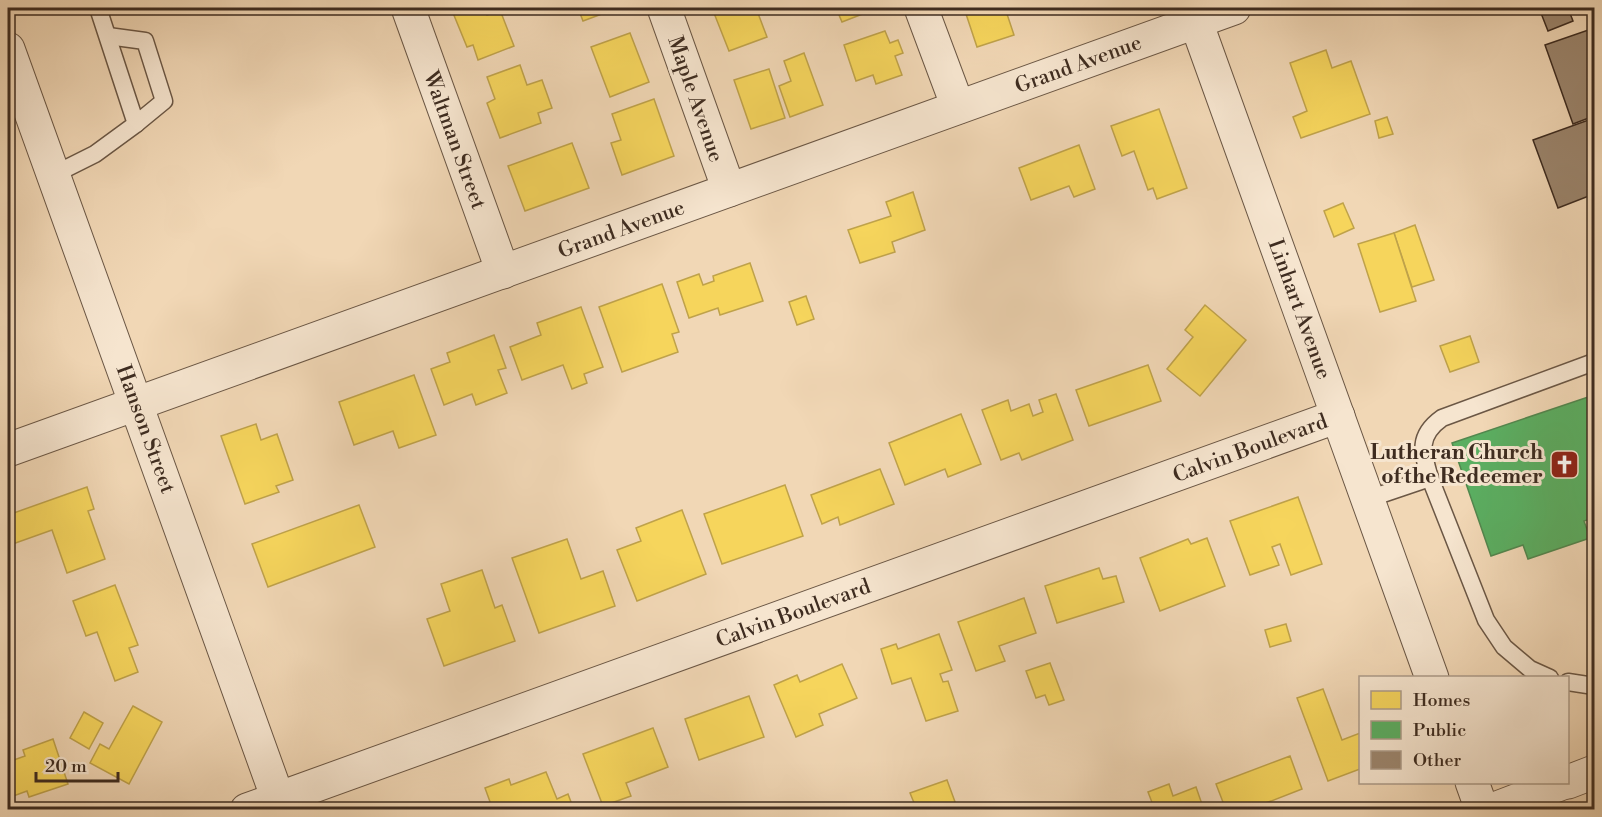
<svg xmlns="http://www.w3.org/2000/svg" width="1602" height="817" viewBox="0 0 1602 817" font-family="'Libre Bodoni',serif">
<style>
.homes{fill:#f6d55c;stroke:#bfa24a;stroke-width:1.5}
.public{fill:#5aae61;stroke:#52874e;stroke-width:1.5}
.building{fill:#9b856d;stroke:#3e2c20;stroke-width:1.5}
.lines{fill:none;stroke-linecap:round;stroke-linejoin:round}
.service-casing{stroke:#6b5745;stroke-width:19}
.minor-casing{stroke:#6b5745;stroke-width:35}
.tertiary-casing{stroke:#6b5745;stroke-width:35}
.service{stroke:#f6e5cf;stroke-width:16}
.minor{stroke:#f6e5cf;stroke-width:33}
.tertiary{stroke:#f6e5cf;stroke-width:33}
.labels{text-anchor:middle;stroke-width:6;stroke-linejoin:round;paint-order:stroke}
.street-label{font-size:21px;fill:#3e2c20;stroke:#f6e5cf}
.poi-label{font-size:21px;font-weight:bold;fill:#3e2c20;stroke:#f6e5cf;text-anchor:end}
</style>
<rect width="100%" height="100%" fill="#f1d7b5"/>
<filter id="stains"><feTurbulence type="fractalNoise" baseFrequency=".00333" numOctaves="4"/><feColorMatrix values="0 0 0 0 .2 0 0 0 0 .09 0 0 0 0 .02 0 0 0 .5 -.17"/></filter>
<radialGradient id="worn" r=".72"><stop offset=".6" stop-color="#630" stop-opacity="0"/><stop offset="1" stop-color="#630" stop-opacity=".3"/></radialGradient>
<g class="homes">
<polygon points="451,8 484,8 487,15 500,10 514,46 478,60 473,45 467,47"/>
<polygon points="578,8 618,8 583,21"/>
<polygon points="712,8 756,8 767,37 729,51"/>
<polygon points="836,8 878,8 842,22"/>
<polygon points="964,8 1005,8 1014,35 977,47"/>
<polygon points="885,31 890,43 898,40 903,53 895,56 902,75 876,84 873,75 856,81 844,45"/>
<polygon points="630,33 649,82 610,97 591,47"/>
<polygon points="1326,50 1332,68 1351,61 1370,114 1301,138 1293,117 1307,111 1290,63"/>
<polygon points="804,53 823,105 790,117 779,86 791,81 784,61"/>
<polygon points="520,65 527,85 542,80 552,108 538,113 541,123 500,138 487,103 495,99 487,77"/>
<polygon points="769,69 785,118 751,129 734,80"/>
<polygon points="654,99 674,156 622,175 611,143 621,140 612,114"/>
<polygon points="1159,109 1187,188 1157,199 1153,188 1148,190 1134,151 1122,156 1111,126"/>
<polygon points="1387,117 1393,134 1379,138 1375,121"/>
<polygon points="572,143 589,188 525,211 508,166"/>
<polygon points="1079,145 1095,189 1074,197 1069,186 1031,200 1019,168"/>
<polygon points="913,192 925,230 892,242 895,252 860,263 848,230 891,216 886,202"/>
<polygon points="1343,203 1354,228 1334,237 1324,211"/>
<polygon points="1415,225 1434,280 1412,287 1394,233"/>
<polygon points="1394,233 1416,301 1380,312 1358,244"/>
<polygon points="750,263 763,301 720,315 718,308 689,318 677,282 699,274 703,285 714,281 713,276"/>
<polygon points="662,284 679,332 672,334 678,352 622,372 599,307"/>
<polygon points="806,296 814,319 797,325 789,302"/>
<polygon points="1205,305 1246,340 1200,396 1167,369 1193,337 1185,330"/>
<polygon points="581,307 603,367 584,374 587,383 572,389 563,365 522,380 510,347 541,335 537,323"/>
<polygon points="494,335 506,368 498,370 507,393 476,405 472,394 444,405 431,369 450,362 447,353"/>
<polygon points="1470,336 1479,362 1450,372 1440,346"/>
<polygon points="1148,365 1161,401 1089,426 1076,390"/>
<polygon points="414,375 436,435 399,448 393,431 354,445 339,402"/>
<polygon points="1056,394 1073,440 1022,460 1019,453 1001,460 982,410 1008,400 1011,411 1029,404 1033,416 1043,412 1039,400"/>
<polygon points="961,414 981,464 948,477 945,469 905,485 889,443"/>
<polygon points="256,424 261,440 277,434 293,480 276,486 279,492 245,504 221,436"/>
<polygon points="880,469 894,504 840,525 838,517 822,524 811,495"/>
<polygon points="785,485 803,536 722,564 704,514"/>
<polygon points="87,487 94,509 88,511 105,559 67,573 52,530 10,545 8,515"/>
<polygon points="1298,497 1322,564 1291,575 1280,544 1272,547 1279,565 1250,575 1230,521"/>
<polygon points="359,505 375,547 268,587 252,544"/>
<polygon points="682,510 706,574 637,601 617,550 641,541 636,528"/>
<polygon points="1207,538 1225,586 1160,611 1140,558 1188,539 1191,544"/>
<polygon points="567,539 581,579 603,571 615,606 539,633 512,558"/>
<polygon points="1099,568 1103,579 1116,576 1124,602 1057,623 1045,586"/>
<polygon points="482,570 495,608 502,605 515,641 444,666 427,619 450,611 441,584"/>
<polygon points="115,585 138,645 129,648 138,672 115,681 97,632 86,636 73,601"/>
<polygon points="1024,598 1036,633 999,646 1005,661 976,671 958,622"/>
<polygon points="1286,624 1291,641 1270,647 1265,630"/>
<polygon points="939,634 952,670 940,674 943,682 948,681 958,711 926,721 911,678 892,684 881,649 896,644 898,649"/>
<polygon points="1050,663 1064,700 1049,705 1045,695 1036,698 1026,671"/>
<polygon points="842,664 857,698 819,714 823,725 796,737 774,685 797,675 800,682"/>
<polygon points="1323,689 1342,740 1360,733 1360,769 1328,781 1297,698"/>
<polygon points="749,696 764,737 699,760 685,719"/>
<polygon points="133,706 162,722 129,784 90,763 100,744 109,749"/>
<polygon points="84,712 103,723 89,749 70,738"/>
<polygon points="653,728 668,767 626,783 631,796 603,806 583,754"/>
<polygon points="53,739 68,784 29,797 27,791 8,798 8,762 25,756 23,750"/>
<polygon points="1290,756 1302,789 1248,810 1226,810 1216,784"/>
<polygon points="546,772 557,799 568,794 574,810 493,810 485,788 509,779 511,785"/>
<polygon points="947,780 958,810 917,810 910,793"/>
<polygon points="1169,784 1173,796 1196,787 1204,810 1141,810 1153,805 1148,792"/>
</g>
<g class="public">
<polygon points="1075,8 1091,8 1077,13"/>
<polygon points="1594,395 1594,518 1584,521 1590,538 1528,559 1523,545 1491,556 1452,443"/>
</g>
<g class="building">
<polygon points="1539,8 1568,8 1573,21 1548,31"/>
<polygon points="1594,28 1594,116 1573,124 1545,45"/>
<polygon points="1594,118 1594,194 1558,208 1533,140"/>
</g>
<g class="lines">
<defs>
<g id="service">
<polyline points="108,36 145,41 164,101 136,124"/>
<polyline points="51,176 95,154 136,124 98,8"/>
<polyline points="1368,499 1430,478"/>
<path d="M1550,678L1530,669L1504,647L1486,620L1430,478C1422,452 1417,436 1442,418L1594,362"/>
<polyline points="1568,682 1594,686"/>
</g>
<g id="minor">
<polyline points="408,8 503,272"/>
<polyline points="664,8 729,190"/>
<polyline points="921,8 958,107"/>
<polyline points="1191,8 1432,678"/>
<polyline points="8,450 1234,8"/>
<polyline points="1472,782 1482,810"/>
<polyline points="247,810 1338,416"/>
</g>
<g id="tertiary">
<polyline points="8,49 282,810"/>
<polyline points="1568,782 1594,772"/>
<polyline points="1492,810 1565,782"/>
</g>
</defs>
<use href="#service" class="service-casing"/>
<use href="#minor" class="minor-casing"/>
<use href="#tertiary" class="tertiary-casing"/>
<use href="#service" class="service"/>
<use href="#minor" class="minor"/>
<use href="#tertiary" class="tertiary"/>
</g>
<defs>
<symbol id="church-square" viewBox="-11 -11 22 22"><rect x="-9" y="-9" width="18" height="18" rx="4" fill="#8f2418" stroke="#f6e5cf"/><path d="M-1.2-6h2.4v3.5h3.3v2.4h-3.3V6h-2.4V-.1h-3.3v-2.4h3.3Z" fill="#fff"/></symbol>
</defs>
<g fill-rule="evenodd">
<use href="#church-square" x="1548" y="448" width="33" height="33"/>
</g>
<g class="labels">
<g class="street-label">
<text transform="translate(1078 64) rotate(-20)" y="7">Grand Avenue</text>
<text transform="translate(696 99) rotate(71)" y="7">Maple Avenue</text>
<text transform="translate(455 140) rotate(70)" y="7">Waltman Street</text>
<text transform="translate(621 229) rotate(-20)" y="7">Grand Avenue</text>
<text transform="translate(1300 309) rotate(70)" y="7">Linhart Avenue</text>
<text transform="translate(146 429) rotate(70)" y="7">Hanson Street</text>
<text transform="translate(1250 448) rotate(-20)" y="7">Calvin Boulevard</text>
<text transform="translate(793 613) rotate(-20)" y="7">Calvin Boulevard</text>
</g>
<g class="poi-label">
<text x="1543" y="459">Lutheran Church<tspan x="1543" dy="24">of the Redeemer</tspan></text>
</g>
</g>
<rect width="1602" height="817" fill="none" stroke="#f1d7b5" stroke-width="30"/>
<rect x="9" y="9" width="1584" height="799" fill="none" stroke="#3e2c20" stroke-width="3"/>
<rect x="15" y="15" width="1572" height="787" fill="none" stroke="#3e2c20" stroke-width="1.5"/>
<rect x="1359" y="676" width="210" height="108" fill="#f6e5cf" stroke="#ac9b89" stroke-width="1.5"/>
<rect x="1371" y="691" width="30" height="18" fill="#f6d55c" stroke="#ac9b89" stroke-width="1.5"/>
<text x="1413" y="706" font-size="18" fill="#3e2c20">Homes</text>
<rect x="1371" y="721" width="30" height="18" fill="#5aae61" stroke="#ac9b89" stroke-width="1.5"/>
<text x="1413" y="736" font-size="18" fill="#3e2c20">Public</text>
<rect x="1371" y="751" width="30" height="18" fill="#9b856d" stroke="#ac9b89" stroke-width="1.5"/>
<text x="1413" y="766" font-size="18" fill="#3e2c20">Other</text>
<path d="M36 772v9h82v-9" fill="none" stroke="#3e2c20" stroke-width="3"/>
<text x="45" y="772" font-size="18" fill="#3e2c20" stroke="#f6e5cf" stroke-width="4.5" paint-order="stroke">20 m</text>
<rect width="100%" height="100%" filter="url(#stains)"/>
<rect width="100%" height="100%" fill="url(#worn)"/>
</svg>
